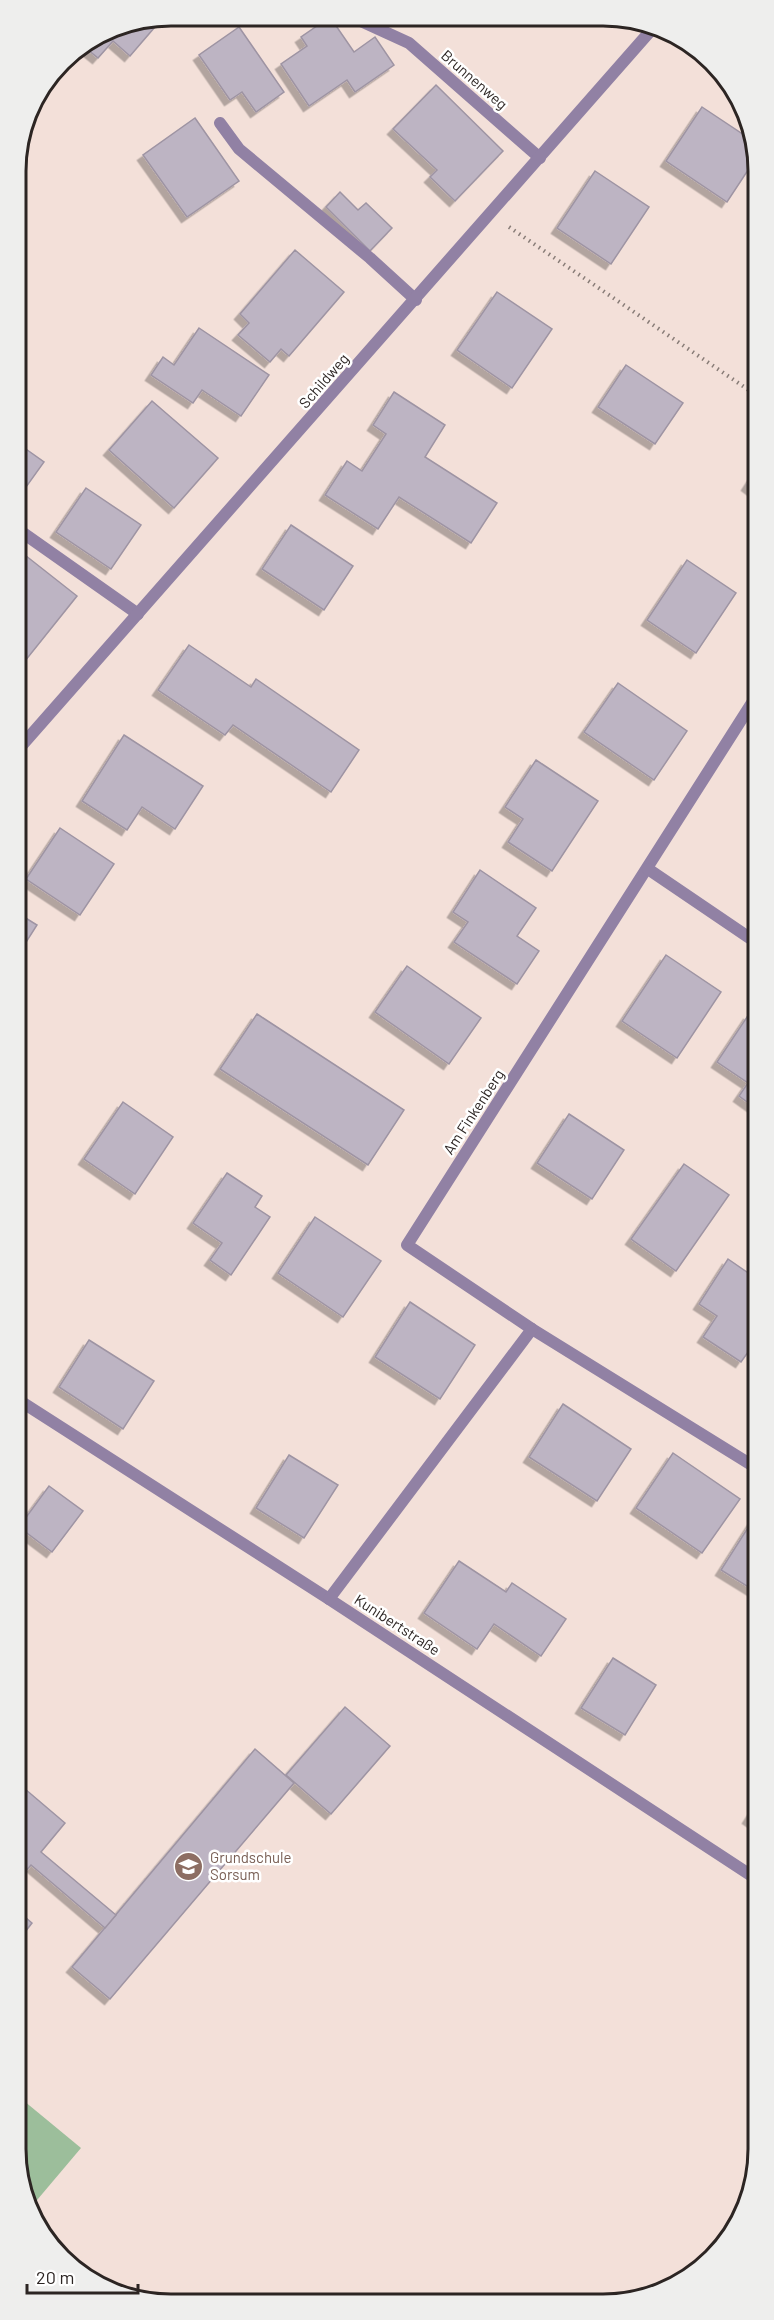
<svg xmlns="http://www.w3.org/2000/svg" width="774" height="2320" viewBox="0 0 774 2320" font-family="Barlow,sans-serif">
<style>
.green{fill:#9cbe9b}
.building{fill:#bdb4c3;stroke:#9e94a3;stroke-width:1.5;filter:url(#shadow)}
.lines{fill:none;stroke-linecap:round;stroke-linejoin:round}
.path{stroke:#887c77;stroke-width:4;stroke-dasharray:1.5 4.5;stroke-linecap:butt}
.service{stroke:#9181a4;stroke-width:12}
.minor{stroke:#9181a4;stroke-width:12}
.labels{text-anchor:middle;stroke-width:5;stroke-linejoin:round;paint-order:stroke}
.street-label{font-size:15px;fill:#2c2523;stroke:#fff}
.education-label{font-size:15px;fill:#785e54;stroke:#fff;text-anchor:start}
.rim{fill:none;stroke:#2c2523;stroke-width:3}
</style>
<defs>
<filter id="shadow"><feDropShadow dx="-5.5" dy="5.5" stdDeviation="0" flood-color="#0004"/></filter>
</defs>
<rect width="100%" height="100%" fill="#f3e0d9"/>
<polygon class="green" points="18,2096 81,2148 32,2206 18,2180"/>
<g class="building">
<polygon points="330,17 354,52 375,37 394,65 355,92 347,80 309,106 281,64 307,46 301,37"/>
<polygon points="156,18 160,21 130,56 113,41 98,58 82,45 111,27"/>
<polygon points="239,27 284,92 256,112 242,92 230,100 199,55"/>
<polygon points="436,85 503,151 455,201 430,177 437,170 393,129"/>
<polygon points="702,107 756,143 756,158 727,202 666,161"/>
<polygon points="195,118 239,181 187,217 143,155"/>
<polygon points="595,171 649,207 611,264 557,228"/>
<polygon points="340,192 358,210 366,203 392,228 370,251 326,207"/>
<polygon points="295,250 344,292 289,356 281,349 270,362 238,335 249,323 240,314"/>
<polygon points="497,292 552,329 512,388 457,350"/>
<polygon points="199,328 269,375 241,416 202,390 193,403 151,375 163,357 174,365"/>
<polygon points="626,365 683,403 655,444 598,407"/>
<polygon points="394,392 445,425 425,457 497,503 471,543 399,497 378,529 325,495 347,461 362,471 386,434 373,425"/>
<polygon points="152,401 218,458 174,508 109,450"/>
<polygon points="16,442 44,462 16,501"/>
<polygon points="756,471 756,492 747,485"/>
<polygon points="86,488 141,525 111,569 56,532"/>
<polygon points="291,525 353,566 324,610 262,569"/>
<polygon points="16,548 77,596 25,661 16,654"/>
<polygon points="687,560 736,593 696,653 647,620"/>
<polygon points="189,645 251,687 256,679 359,750 331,792 233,725 225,735 158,690"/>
<polygon points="618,683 687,731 654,780 584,732"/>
<polygon points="124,735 203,786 175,829 142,807 127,830 82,801"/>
<polygon points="536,760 598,801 552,871 508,842 523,819 505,807"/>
<polygon points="60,828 114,864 80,915 26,879"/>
<polygon points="480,870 536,908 517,936 539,951 517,984 454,942 468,922 453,912"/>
<polygon points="16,912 37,925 16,958"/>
<polygon points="666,955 721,992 677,1058 622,1021"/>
<polygon points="407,966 481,1018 449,1064 375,1012"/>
<polygon points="257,1014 404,1110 368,1165 220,1069"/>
<polygon points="749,1014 757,1020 757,1109 739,1096 748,1083 717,1062"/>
<polygon points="123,1102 173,1137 135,1194 84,1159"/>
<polygon points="569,1114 624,1150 592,1199 537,1163"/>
<polygon points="684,1164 729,1195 676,1271 631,1239"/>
<polygon points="227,1173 262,1196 255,1207 270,1217 231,1275 210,1260 222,1243 193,1223"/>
<polygon points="315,1217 381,1261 343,1317 278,1273"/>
<polygon points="728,1259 757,1279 758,1338 741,1362 703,1337 717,1316 699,1304"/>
<polygon points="410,1302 475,1345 440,1399 375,1357"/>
<polygon points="89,1340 154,1381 123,1429 59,1387"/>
<polygon points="563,1404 631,1449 597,1501 529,1457"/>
<polygon points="673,1453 740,1499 702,1553 636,1508"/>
<polygon points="289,1455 338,1485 304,1538 256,1508"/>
<polygon points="49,1486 83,1511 52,1552 19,1527"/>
<polygon points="758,1512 758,1593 721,1570"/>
<polygon points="459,1561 506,1592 512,1583 566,1619 541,1656 494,1624 477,1649 424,1613"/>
<polygon points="613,1658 656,1685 625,1735 581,1708"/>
<polygon points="345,1707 390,1746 331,1814 286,1775"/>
<polygon points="255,1749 294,1783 110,1999 72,1967"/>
<polygon points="18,1783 65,1823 41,1852 116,1915 105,1928 31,1865 18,1880"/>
<polygon points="758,1802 758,1825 748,1818"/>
<polygon points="18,1911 32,1923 18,1941"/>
</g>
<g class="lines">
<polyline class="path" points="509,227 756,395"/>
<g class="service">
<polyline points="220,123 239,149 370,258 416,300"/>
<polyline points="16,528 138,614"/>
</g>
<g class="minor">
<polyline points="350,16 409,43 540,158"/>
<polyline points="757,695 407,1245 532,1329 758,1469"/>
<polyline points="16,752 653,28"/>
<polyline points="648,869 757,943"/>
<polyline points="17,1399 329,1599 758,1880"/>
<polyline points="329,1599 532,1329"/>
</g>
</g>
<defs>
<symbol id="school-disc" viewBox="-11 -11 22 22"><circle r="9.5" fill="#8d6e63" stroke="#fff"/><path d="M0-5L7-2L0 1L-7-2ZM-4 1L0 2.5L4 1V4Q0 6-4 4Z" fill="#fff"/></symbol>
</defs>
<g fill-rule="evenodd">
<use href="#school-disc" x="172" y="1850" width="33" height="33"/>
</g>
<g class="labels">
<g class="street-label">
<text transform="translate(474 80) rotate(41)" y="5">Brunnenweg</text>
<text transform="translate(324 381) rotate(-49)" y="5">Schildweg</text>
<text transform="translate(474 1112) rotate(-57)" y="5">Am Finkenberg</text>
<text transform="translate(397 1625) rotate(33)" y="5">Kunibertstraße</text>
</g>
<g class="education-label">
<text x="210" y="1863">Grundschule<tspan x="210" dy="17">Sorsum</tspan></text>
</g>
</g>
<path d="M0 0H774V2320H0ZM171 26H603A145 145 0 0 1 748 171V2149A145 145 0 0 1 603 2294H171A145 145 0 0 1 26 2149V171A145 145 0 0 1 171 26Z" fill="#eeeeed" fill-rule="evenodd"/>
<path class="rim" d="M171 26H603A145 145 0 0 1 748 171V2149A145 145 0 0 1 603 2294H171A145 145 0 0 1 26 2149V171A145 145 0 0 1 171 26Z"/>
<path d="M27 2284v9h111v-9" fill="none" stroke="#2c2523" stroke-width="3"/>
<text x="36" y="2284" font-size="18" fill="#2c2523" stroke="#ffffff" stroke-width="4.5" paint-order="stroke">20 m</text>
</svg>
